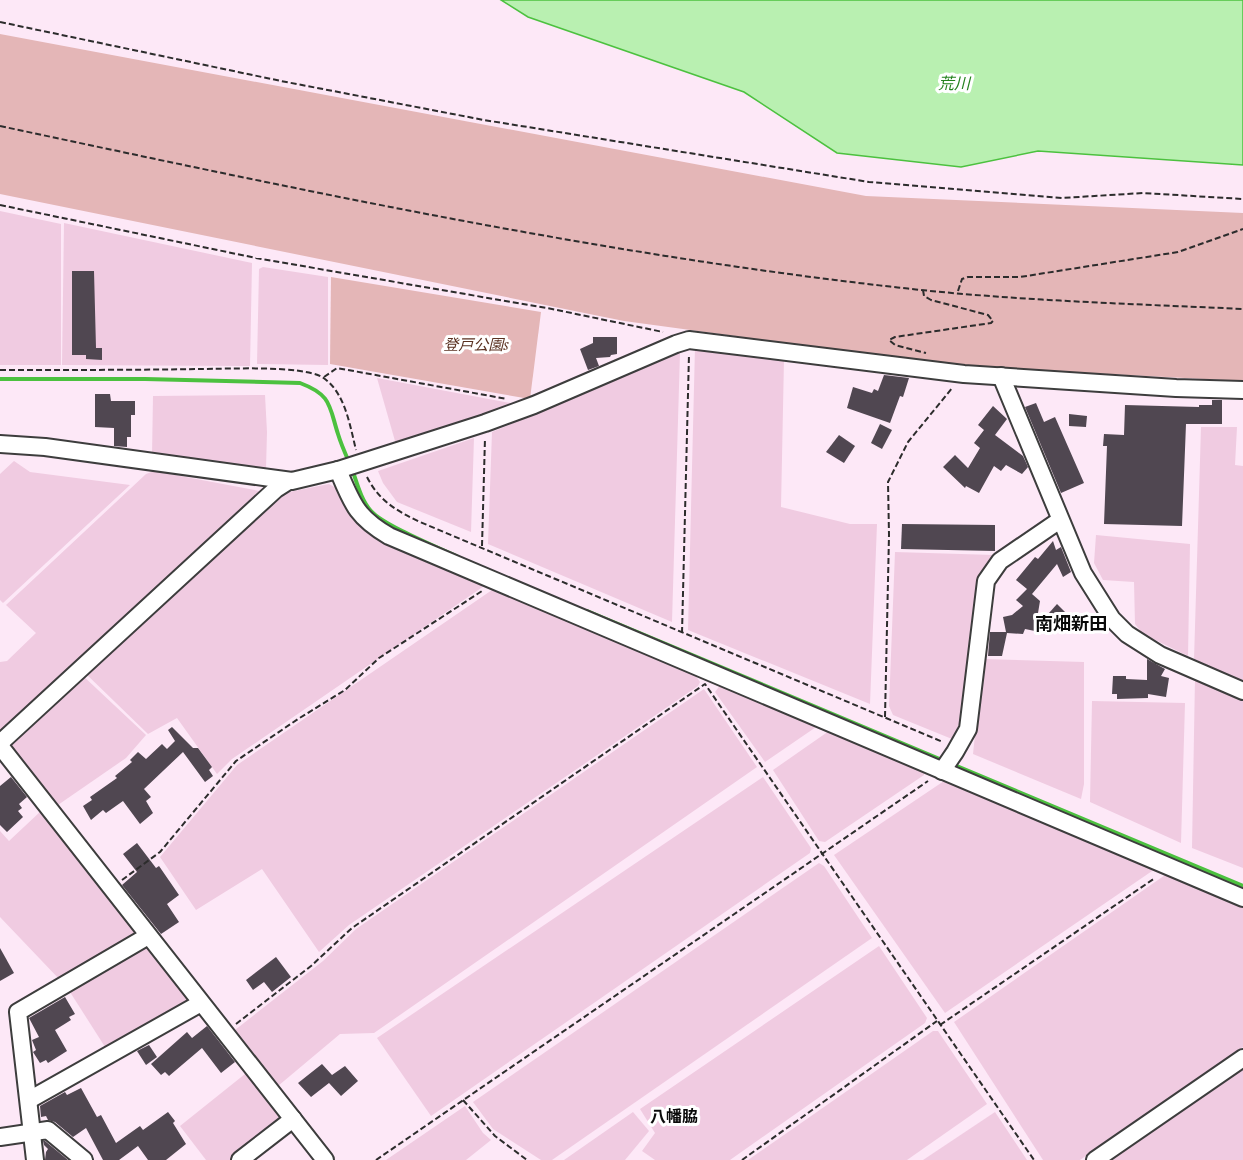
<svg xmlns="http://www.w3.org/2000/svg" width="1243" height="1160" viewBox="0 0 1243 1160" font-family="'IBM Plex Serif','Noto Sans JP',serif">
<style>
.farmland{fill:#f0cbe1}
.green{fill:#e4b6b7}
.water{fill:#b9f0b1;stroke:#4cc13f;stroke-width:1.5}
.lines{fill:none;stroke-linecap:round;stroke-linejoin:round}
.stream{stroke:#4cc13f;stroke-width:4}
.building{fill:#504751}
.minor-casing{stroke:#3d3d3d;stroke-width:20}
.path{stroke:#2c2c2c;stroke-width:2;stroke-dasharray:6 3;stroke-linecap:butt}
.minor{stroke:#fff;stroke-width:16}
.labels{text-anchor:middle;stroke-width:6;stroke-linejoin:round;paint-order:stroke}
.park-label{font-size:15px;font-style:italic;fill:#5a3121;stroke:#fff}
.water-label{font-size:16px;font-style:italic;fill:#24821e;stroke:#fff}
.neighbourhood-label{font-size:16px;font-weight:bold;fill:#0a0a0a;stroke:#fff}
.quarter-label{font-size:18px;font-weight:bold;fill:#0a0a0a;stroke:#fff}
</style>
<rect width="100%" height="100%" fill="#fde8f7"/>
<g class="farmland">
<polygon points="0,211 61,224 61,365 0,365"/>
<polygon points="64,223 252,263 250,366 62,365"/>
<polygon points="263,267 328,277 328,365 257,364 259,269"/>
<polygon points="695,347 784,359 781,507 850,524 877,524 870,704 688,630"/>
<polygon points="680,353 672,622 488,544 492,432"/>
<polygon points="377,378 521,405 397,448"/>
<polygon points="265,395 267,432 266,469 264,472 152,456 153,396"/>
<polygon points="1201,427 1237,427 1235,465 1243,466 1243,681 1194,660"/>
<polygon points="474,438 471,532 397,502 383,483 378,471"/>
<polygon points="14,461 30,472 130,485 3,603 0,600 0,474"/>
<polygon points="154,471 265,492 0,734 0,662 7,661 36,633 6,605 146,474"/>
<polygon points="329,484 338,489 344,505 358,521 487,584 232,759 217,774 177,718 148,734 83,671 274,495"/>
<polygon points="1096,535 1190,544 1188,656 1143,634 1135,624 1134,582 1103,580 1094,563"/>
<polygon points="895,552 994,555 992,560 984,569 975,598 962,718 952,739 893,715 889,706"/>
<polygon points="492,590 499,591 693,672 700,682 698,686 349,925 319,952 262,869 196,910 160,857 237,765"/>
<polygon points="983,659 1084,662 1084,784 1081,799 973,754"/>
<polygon points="81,674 146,735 126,758 55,807 6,741"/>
<polygon points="1195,678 1243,700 1243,868 1192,848"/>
<polygon points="721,684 819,725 765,762 715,692"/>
<polygon points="704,689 757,767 374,1033 340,1034 278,1086 235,1030 323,961 356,929"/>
<polygon points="1092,701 1185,703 1181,843 1090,802"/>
<polygon points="829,731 924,770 924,775 825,842 819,841 773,770"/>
<polygon points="763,777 811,848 810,853 431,1116 377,1038"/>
<polygon points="944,781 1155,869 945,1013 834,855"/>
<polygon points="41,811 136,930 135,938 61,981 0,917 0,831 9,841"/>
<polygon points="819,863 824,866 872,938 552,1160 541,1160 493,1129 473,1102"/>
<polygon points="1168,873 1243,906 1243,1047 1080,1160 1043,1160 954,1022"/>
<polygon points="149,945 195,1000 107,1050 70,992"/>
<polygon points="879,946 927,1018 925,1023 730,1160 655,1160 642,1151 655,1133 640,1109"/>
<polygon points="933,1031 938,1031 987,1104 907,1160 748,1160"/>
<polygon points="1243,1063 1243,1160 1101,1160"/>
<polygon points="250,1070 283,1113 281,1121 230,1160 206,1160 180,1126"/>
<polygon points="465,1106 483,1133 491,1140 466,1160 386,1160"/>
<polygon points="633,1112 649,1131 625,1160 564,1160"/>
<polygon points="995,1112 1027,1160 923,1160"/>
</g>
<g class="green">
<polygon points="0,34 866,196 1243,213 1243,381 954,366 624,321 0,194"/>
<polygon points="331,277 541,312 530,399 330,364"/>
</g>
<polygon class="water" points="501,0 1243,0 1243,165 1038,151 961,167 837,153 744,92 528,17"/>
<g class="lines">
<g class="stream">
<path d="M0,379H145L300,383C332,395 329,406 338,434C341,444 345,453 349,462"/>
<path d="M352,469C357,483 361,500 371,511C383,525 439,548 458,557"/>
<polyline points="587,611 942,760"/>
<polyline points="952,764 1243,886"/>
</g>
</g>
<g class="building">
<polygon points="72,271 94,271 96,348 102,348 102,360 86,359 86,355 72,355"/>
<polygon points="593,337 617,337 617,354 611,355 610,357 596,358 599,366 588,370 580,349 593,343"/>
<polygon points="884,375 909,378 903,397 900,396 890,423 847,408 853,387 872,393 874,389 878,391"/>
<polygon points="95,394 110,394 111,401 135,401 135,415 131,415 131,437 127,437 127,447 114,446 114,428 95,427"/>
<polygon points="1212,400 1222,400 1222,424 1186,424 1182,526 1104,524 1107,446 1103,446 1104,434 1124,435 1125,405 1199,407 1199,405 1212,405"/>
<polygon points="1036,403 1044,422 1055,417 1084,483 1061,493 1025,407"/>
<polygon points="993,406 1007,419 995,435 1023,456 1028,467 1022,474 1006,465 1001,471 994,466 979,493 966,486 965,488 943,467 955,455 968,468 980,448 974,443 984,430 978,425"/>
<polygon points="1069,414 1087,416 1086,427 1069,426"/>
<polygon points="880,424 892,430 882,449 871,443"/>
<polygon points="839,435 855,446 844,463 826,452"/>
<polygon points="902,524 995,525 995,551 901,549"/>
<polygon points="1053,541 1056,550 1061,547 1071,572 1063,577 1057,564 1032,594 1040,601 1035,631 1025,629 1023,634 1007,633 1002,656 988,656 990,632 1006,632 1003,617 1012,615 1023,606 1016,600 1027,589 1016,580 1035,557 1038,559"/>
<polygon points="1057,604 1069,616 1061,624 1049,613"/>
<polygon points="1147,659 1165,669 1161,676 1169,678 1166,697 1148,694 1148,698 1117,699 1117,694 1112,694 1113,676 1126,676 1126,679 1147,680"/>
<polygon points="172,727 193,748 198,748 212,767 209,770 213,776 205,782 183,752 144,789 151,797 146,801 153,813 140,824 123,801 106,813 103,810 91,820 83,806 92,800 90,797 117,778 115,776 132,762 130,760 138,752 146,759 162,744 167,749 175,741 168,730"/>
<polygon points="11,777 27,797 19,804 22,808 18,811 23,817 7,832 0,825 0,786"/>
<polygon points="137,843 156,868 159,866 179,895 167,904 179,922 161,934 122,885 137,872 123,854"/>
<polygon points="0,948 14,973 0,981"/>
<polygon points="276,957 291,977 272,992 264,982 253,990 246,980"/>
<polygon points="65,997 75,1014 69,1017 71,1020 55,1030 67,1051 48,1063 46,1060 40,1063 33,1052 36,1050 32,1040 39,1037 29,1018"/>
<polygon points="207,1026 235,1062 221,1073 202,1048 169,1076 165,1072 161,1075 151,1064 187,1032 192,1038"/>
<polygon points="149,1045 157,1057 146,1065 137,1051"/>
<polygon points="322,1064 332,1075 345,1066 358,1081 341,1096 329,1083 311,1097 298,1083"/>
<polygon points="81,1088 97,1117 101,1115 116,1143 140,1126 143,1130 168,1112 175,1121 173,1123 186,1144 166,1160 148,1160 138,1146 119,1160 103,1160 86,1128 73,1137 55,1122 48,1120 46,1116 41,1117 40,1106 65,1092 67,1095"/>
<polygon points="43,1141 45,1141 68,1160 45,1160 46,1152 48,1149 44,1145"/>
</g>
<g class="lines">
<defs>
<g id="minor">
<polyline points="1001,376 1083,573 1112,619 1127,634 1160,655 1243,691"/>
<polyline points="0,444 45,447 292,481 338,470 485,423 534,405 676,344 689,340 964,374 1176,388 1243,390"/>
<path d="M338,470C352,503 356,517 389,536L1243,898"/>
<polyline points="0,743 276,489 287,482"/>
<polyline points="0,746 325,1160"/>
<polyline points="942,771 955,752 968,729 986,581 1000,561 1060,520"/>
<polyline points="29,1100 201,1003"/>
<polyline points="0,1137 48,1130 84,1160"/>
<polyline points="35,1160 18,1012 148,936"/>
<polyline points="240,1160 293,1119"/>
<polyline points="1095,1160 1243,1058"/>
</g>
</defs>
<use href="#minor" class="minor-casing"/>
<g class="path">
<polyline points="0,22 281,81 484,120 869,182 1062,198 1143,193 1243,199"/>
<path d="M0,126C305,191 611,257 921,290C1028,301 1136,304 1243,309"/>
<polyline points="0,205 256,258 552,309 663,332"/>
<polyline points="923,290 924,296 931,300 988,315 993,321 991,323 895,337 889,340 895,345 926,353"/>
<polyline points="958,291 962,279 968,277 1020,277 1178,252 1243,229"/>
<path d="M0,370C67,370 134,370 200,369C227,369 301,365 322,377C345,391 350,426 356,450"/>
<polyline points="324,377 337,368 507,399"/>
<path d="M367,477C379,501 397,511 420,522L943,742"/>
<polyline points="482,546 485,438"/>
<polyline points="682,633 689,354"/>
<polyline points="885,717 889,535 888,482 908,442 953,387"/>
<polyline points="122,880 160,852 236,761 298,719 345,690 379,658 482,591"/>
<polyline points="236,1024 311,966 352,928 705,684 1034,1160"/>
<polyline points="940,1025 1155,878"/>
<polyline points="463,1100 495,1136 527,1160"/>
<polyline points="376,1160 928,781"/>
<polyline points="742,1160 937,1021"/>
</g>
<use href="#minor" class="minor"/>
</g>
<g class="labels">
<g class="park-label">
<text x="476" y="350">登戸公園s</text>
</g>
<g class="water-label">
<text x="954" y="89">荒川</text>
</g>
<g class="neighbourhood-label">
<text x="674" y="1122">八幡脇</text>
</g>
<g class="quarter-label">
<text x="1071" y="630">南畑新田</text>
</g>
</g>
</svg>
